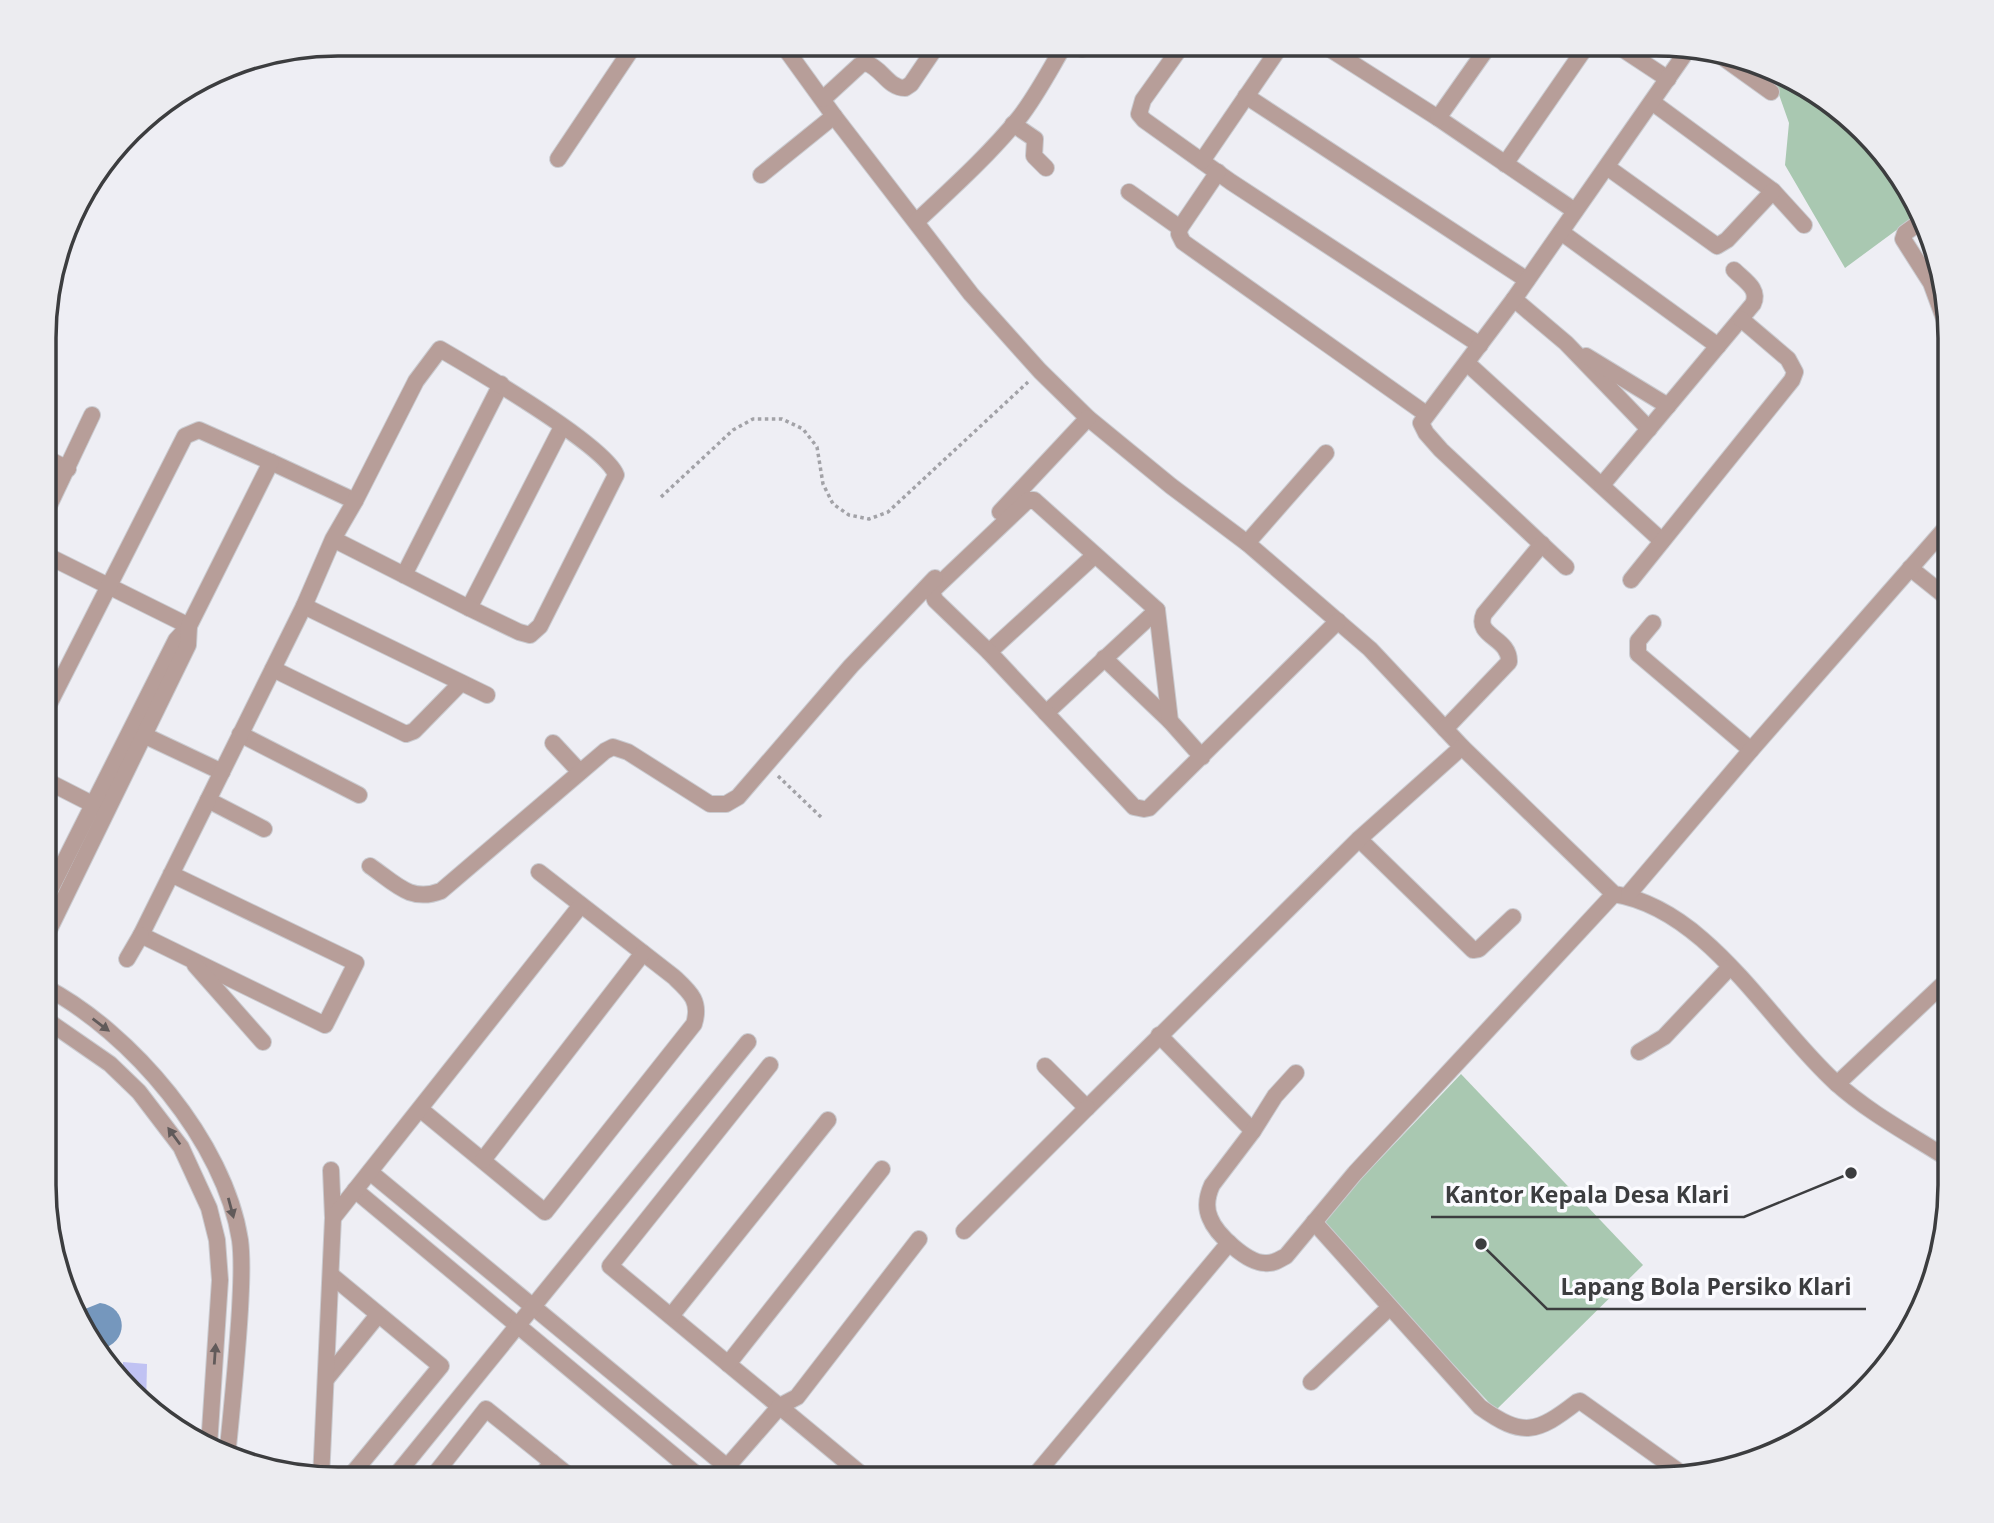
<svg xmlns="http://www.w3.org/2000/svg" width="1994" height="1523" viewBox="0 0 1994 1523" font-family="'Open Sans',sans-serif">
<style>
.green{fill:#a9c8b1}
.water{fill:#7597bd}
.building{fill:#c0c2f3}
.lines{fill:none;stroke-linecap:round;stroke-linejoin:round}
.minor-casing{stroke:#cacbd0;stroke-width:18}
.path{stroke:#a2a2a7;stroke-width:3.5;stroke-dasharray:3.5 3.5;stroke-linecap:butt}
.minor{stroke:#b79e99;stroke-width:16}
.oneway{fill:#615a5a}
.rim{fill:none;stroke:#3c3d3f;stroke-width:3.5}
.leader{fill:none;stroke:#3c3d3f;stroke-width:2.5}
.callout-dot{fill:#3c3d3f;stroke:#fbfbff;stroke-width:2.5}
.callout-label{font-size:23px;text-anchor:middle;font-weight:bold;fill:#3c3d3f;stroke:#fbfbff;stroke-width:7;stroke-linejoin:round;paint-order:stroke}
</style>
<rect width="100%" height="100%" fill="#eeeef4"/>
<g class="green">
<polygon points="1769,66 1850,117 1920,208 1921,212 1845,268 1785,165 1789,123"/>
<polygon points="1461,1074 1643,1265 1496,1410 1320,1222"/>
</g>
<path class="water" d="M100,1303C129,1307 129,1344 100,1349L78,1320L85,1309Z"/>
<polygon class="building" points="123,1362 147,1364 146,1407 123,1378"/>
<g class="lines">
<defs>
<g id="minor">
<path d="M782,44L834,116L971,294L1040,371L1088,418L1171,486L1247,543L1370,649L1462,747L1614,894C1708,909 1769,1022 1835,1082C1869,1113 1911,1135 1950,1160"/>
<polyline points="1183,44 1143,100 1139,114 1144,120 1231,182 1480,345"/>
<polyline points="1322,44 1438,118 1575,211"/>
<polyline points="1615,44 1668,79"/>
<polyline points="1082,49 1086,44"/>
<polyline points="1718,54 1771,92"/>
<polyline points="1246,96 1527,280"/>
<path d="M823,99L860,65L866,63C882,68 888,88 905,88L911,84L938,44"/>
<polyline points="1652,102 1773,191 1804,225"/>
<polyline points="1438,118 1490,44"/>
<polyline points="1013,124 1035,139 1034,156 1046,168"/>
<polyline points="558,159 635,44"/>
<polyline points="1202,161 1282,44"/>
<polyline points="1505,164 1588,44"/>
<polyline points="1607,167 1717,246 1727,240 1773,191"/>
<polyline points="1218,172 1180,228 1179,234 1183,242 1426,414"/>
<polyline points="761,175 834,116"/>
<polyline points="1129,192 1180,228"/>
<polyline points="1923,220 1905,233 1903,239 1931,283 1949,332"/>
<path d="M916,222C951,189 988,156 1019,118C1037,95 1050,69 1065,44"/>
<polyline points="1561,232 1718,346"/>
<polyline points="1514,299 1566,343 1649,429"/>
<polyline points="1586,356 1668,406"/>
<polyline points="1468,364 1662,541"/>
<polyline points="46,458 68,469"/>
<polyline points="271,462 355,501"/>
<path d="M1602,485L1753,304C1760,289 1745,281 1734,270"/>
<polyline points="46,512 92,415"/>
<polyline points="1000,512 1088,418"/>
<polyline points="1247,543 1326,453"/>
<polyline points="1566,567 1441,450 1426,433 1421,423 1514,299 1689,48"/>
<polyline points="1910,568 1950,600"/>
<polyline points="404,575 501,384"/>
<polyline points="1631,580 1792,380 1795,372 1788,359 1741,319"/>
<polyline points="304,606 487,695"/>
<polyline points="469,608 562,427"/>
<polyline points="1653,623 1638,641 1638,654 1751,750"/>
<polyline points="989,652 1095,555"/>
<polyline points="1104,658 1170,721"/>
<polyline points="273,669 406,734 414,731 461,683"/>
<polyline points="1046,713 1157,610"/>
<path d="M1445,729L1509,662C1510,637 1474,637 1484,614L1542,544"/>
<polyline points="133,730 222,772"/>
<polyline points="240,734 359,795"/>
<polyline points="553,743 580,772"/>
<polyline points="1202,757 1170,721 1157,610 1034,500 1028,500 932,591 935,600 989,652 1134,807 1144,809 1149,808 1338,621"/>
<polyline points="45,780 94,805"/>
<path d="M264,829L208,800L304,606L333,539L355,501L416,381L440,349C471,367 607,446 616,475L540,626L530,635L519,632L469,608L333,539"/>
<polyline points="1359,839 1473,950 1479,949 1513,917"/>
<path d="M370,866C395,883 410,903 441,891L605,751L613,747L628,752L710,804H726L738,797L851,666L935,578"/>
<polyline points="171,874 356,963 325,1025 141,935 208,800"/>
<polyline points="1627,896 1751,750 1950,523"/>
<polyline points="45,900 176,640 189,626 46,555"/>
<polyline points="45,938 188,645 189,626 271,462 199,430 185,436 45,712"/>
<polyline points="127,959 141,935"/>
<polyline points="195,965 263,1042"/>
<path d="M45,987C131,1032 225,1142 240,1240C243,1262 241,1287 240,1309C237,1359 232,1408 227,1457"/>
<polyline points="45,1019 110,1064 139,1092 181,1147 209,1208 217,1240 220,1280 209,1446"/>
<polyline points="1159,1035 1253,1131"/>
<polyline points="1639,1052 1664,1037 1730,967"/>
<polyline points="770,1065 610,1266 867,1479"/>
<polyline points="1045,1066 1087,1108 1359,839 1462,747"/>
<path d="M1296,1073L1275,1096L1253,1131L1212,1185C1207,1196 1205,1207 1210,1218C1216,1234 1247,1263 1265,1263C1273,1264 1279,1260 1286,1256L1355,1173L1614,894"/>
<polyline points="1837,1084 1941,986"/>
<path d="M420,1109L545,1212L694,1024C701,1001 690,992 674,977L539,872"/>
<polyline points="483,1160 643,953"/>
<polyline points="331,1170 333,1218"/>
<polyline points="370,1172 727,1467"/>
<polyline points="355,1190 702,1479"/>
<path d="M1314,1222L1480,1407C1523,1438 1537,1433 1577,1402L1580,1401L1681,1473"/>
<polyline points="964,1231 1087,1108"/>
<polyline points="331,1275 441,1366 348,1479"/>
<polyline points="671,1316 828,1120"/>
<polyline points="728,1364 882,1169"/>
<polyline points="327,1378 378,1315"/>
<polyline points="1311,1382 1389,1308"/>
<polyline points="321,1479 333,1218 581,905"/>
<polyline points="393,1479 748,1042"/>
<polyline points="431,1479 486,1409 573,1479"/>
<polyline points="539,1479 552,1462"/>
<polyline points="720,1479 727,1467 780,1406 797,1397 919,1239"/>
<polyline points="1032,1479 1229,1243"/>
</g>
</defs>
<use href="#minor" class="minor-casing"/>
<g class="path">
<polyline points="661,497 733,430 753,419 782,419 803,429 817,447 823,484 833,504 849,515 869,519 888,512 1028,382"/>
<polyline points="778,776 823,819"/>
</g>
<use href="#minor" class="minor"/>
</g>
<defs><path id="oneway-solid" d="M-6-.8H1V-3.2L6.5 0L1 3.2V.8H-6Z" transform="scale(1.75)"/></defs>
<g class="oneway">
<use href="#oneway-solid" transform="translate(101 1025) rotate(37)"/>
<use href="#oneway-solid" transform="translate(174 1136) rotate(-126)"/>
<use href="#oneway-solid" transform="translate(231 1208) rotate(75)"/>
<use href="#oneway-solid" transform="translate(215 1354) rotate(-86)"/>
</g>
<path d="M0 0H1994V1523H0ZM338 56H1656A282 282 0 0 1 1938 338V1185A282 282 0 0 1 1656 1467H338A282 282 0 0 1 56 1185V338A282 282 0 0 1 338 56Z" fill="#ececf0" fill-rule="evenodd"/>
<path class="rim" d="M338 56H1656A282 282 0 0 1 1938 338V1185A282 282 0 0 1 1656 1467H338A282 282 0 0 1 56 1185V338A282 282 0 0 1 338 56Z"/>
<path class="leader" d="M1851 1173L1744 1217H1431M1481 1244L1547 1309H1866"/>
<g class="callout-dot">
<circle cx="1851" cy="1173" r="7"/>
<circle cx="1481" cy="1244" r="7"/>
</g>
<g class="callout-label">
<text x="1587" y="1203">Kantor Kepala Desa Klari</text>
<text x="1706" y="1295">Lapang Bola Persiko Klari</text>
</g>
</svg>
